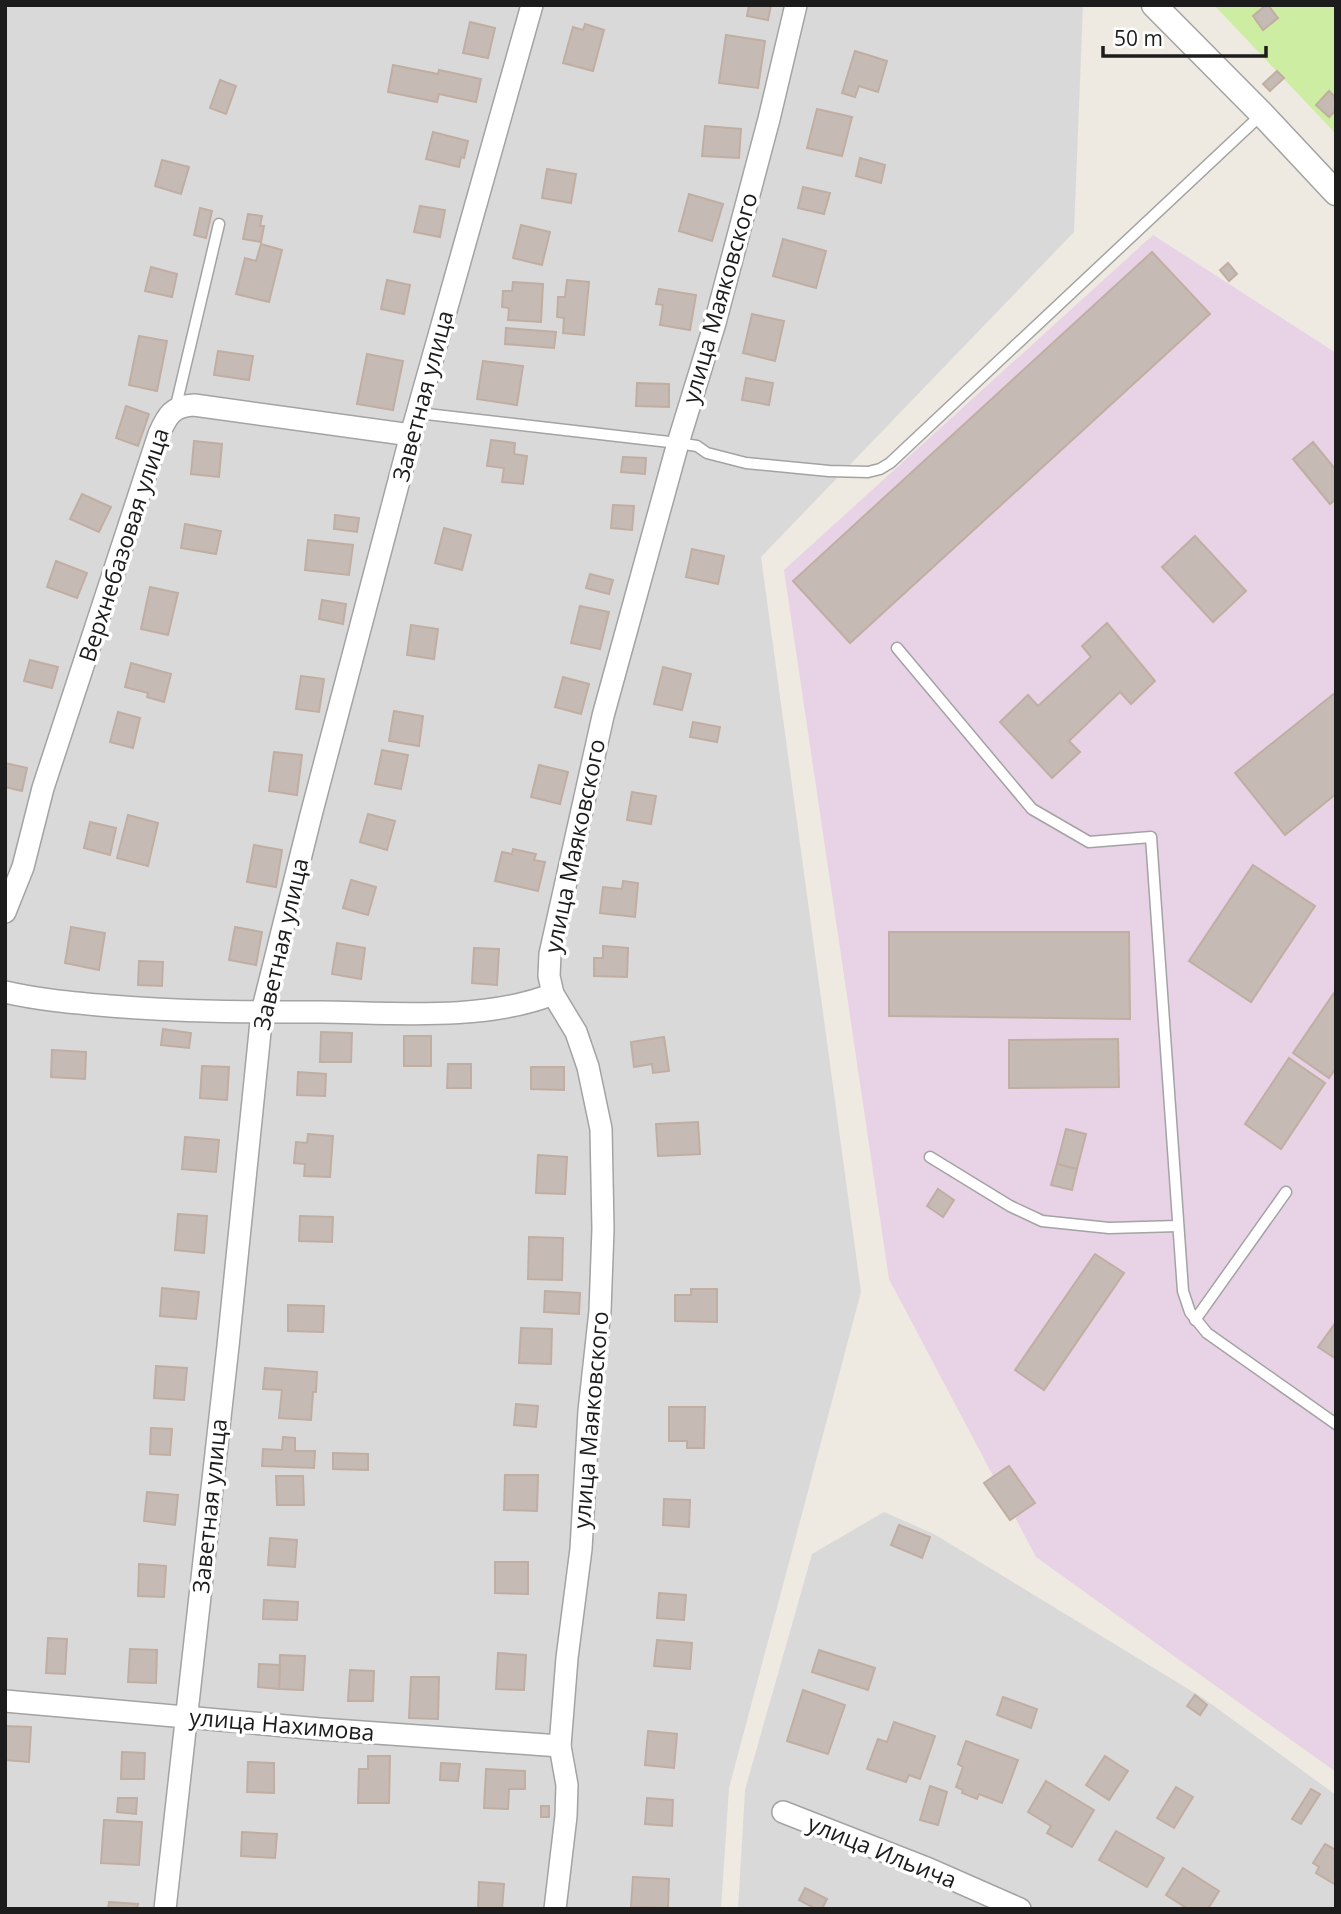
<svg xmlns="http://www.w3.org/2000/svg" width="1341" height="1914" viewBox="0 0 1341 1914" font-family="'Open Sans',sans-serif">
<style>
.residential{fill:#dad9d9}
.industrial{fill:#e8d2e5}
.grass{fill:#cceda2}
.building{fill:#c6bab4;stroke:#c1aea2;stroke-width:2}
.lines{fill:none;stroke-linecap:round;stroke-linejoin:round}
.service-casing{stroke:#a3a3a3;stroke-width:13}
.minor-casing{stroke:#a3a3a3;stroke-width:24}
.tertiary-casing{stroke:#a3a3a3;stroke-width:27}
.service{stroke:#fff;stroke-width:10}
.minor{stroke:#fff;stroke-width:21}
.tertiary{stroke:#fff;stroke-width:24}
.labels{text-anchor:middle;stroke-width:7;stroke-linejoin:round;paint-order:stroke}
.street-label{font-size:23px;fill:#1c1c1c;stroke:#fff}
</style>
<rect width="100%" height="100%" fill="#eee9e1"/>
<g class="residential">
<polygon points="5,5 1083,5 1074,232 761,557 861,1292 729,1788 721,1909 5,1909"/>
<polygon points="884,1512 934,1534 1203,1698 1336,1795 1336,1909 738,1909 745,1790 812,1554"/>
</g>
<polygon class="industrial" points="1153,235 1336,353 1336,1772 1036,1557 889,1279 784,570"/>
<polygon class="grass" points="1214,5 1336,5 1336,134"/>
<g class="building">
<polygon points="749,5 771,5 768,20 747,16"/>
<polygon points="1266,5 1268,5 1278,18 1263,30 1253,16"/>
<polygon points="470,22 495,28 488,58 463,53"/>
<polygon points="585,24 604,30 593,71 563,63 573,27 583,30"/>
<polygon points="726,35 765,41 758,88 719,83"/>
<polygon points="855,51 887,61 878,92 859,86 855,97 842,93"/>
<polygon points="393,65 438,74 439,70 481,79 476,102 439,94 437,102 388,92"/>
<polygon points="1277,71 1284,78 1270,91 1263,84"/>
<polygon points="220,80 236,86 226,114 210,108"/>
<polygon points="1329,91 1336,98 1336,110 1329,117 1316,105"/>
<polygon points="817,109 852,117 842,156 807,148"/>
<polygon points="705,126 741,129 739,158 702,156"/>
<polygon points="433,132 468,141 464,158 461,157 459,167 426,159"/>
<polygon points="860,158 885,165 881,183 856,176"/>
<polygon points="162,160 189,167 181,194 155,186"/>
<polygon points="547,169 576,174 571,203 542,198"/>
<polygon points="803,187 830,193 824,214 798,208"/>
<polygon points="689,194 723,204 712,241 679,231"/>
<polygon points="420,206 445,210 440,237 414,232"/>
<polygon points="200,208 212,211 206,238 194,235"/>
<polygon points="248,214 262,216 260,226 264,226 261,242 243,239"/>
<polygon points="521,225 550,232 542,265 513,258"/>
<polygon points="783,239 826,251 816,288 773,276"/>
<polygon points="261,244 282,250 269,302 236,294 245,258 256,261"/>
<polygon points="1152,252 1210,314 850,643 793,581"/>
<polygon points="1228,263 1237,274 1229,281 1220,270"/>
<polygon points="151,267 177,274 172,297 145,291"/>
<polygon points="387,280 410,285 404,314 381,309"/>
<polygon points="567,280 589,282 584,335 563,333 564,318 557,317 558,297 565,297"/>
<polygon points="513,282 543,284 541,322 508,320 509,308 502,307 503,291 512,291"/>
<polygon points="659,289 696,295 690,330 660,325 663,305 656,304"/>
<polygon points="752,314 784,321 775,361 743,353"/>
<polygon points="506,328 556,332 554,348 505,344"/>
<polygon points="139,336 167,341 157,391 129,385"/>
<polygon points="218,351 253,356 249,380 214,375"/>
<polygon points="367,354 403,361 393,410 357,404"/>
<polygon points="483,361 523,366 517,405 477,399"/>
<polygon points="746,378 773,383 769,405 742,400"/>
<polygon points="637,383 669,384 669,407 636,406"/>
<polygon points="126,406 149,414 138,446 116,438"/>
<polygon points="491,440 515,443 514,454 527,456 523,484 502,482 504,468 487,466"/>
<polygon points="194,441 222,444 219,477 191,474"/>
<polygon points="1313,442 1336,470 1336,499 1330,504 1293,459"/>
<polygon points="623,457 646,458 645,474 621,472"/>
<polygon points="82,494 111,507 99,532 70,519"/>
<polygon points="613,505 634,506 632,530 611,528"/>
<polygon points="335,515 359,518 357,532 334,529"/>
<polygon points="185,524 221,531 216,554 181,548"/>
<polygon points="444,528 471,535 462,570 435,563"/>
<polygon points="1195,536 1246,591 1213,622 1162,567"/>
<polygon points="308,540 353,545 349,575 305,570"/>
<polygon points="692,549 724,556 718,584 686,577"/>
<polygon points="56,561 87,573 77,598 47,587"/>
<polygon points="590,574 613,580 609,594 586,588"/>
<polygon points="150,587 178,593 168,635 141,629"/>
<polygon points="322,600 346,604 343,624 319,619"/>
<polygon points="580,606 609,612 600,649 571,643"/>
<polygon points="1107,623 1155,681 1131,704 1120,692 1069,741 1080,752 1052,778 1000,722 1028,695 1038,706 1091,657 1082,646"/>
<polygon points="411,625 438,629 434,659 407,655"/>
<polygon points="30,660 58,667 52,688 24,681"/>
<polygon points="131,663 171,674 164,702 147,697 148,693 125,687"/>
<polygon points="663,667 691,674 682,710 654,704"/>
<polygon points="301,676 324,679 319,712 296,709"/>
<polygon points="563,677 589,684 581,714 555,707"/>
<polygon points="1336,692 1336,794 1285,835 1235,773"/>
<polygon points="394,711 423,716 419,746 389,741"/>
<polygon points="118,712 140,718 133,748 110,742"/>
<polygon points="693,722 720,727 717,742 690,737"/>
<polygon points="382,750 408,755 401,789 375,784"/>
<polygon points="274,752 302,755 297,795 269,791"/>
<polygon points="5,763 27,768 22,791 5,787"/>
<polygon points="539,765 568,772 560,804 531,797"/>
<polygon points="632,792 656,796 651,824 627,820"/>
<polygon points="368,814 395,821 387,850 360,842"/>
<polygon points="128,815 158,823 148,866 117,858"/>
<polygon points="90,822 116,828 110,855 84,848"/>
<polygon points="254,845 282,850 276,887 247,882"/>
<polygon points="513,849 536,854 534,860 545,862 538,891 495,881 502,852 512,854"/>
<polygon points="1253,865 1315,906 1251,1002 1189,961"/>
<polygon points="351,880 376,887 368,915 343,908"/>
<polygon points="623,881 638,883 635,917 600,913 603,887 622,889"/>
<polygon points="71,927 105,933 99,970 65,963"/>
<polygon points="235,927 262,932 256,965 229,960"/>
<polygon points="889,932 1129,932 1130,1019 889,1016"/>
<polygon points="337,943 365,948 361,979 332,974"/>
<polygon points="603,946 628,948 627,977 594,976 594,958 603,958"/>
<polygon points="474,948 499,949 497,985 472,983"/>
<polygon points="139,961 163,962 162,986 138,985"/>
<polygon points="1336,990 1336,1068 1329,1078 1293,1053"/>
<polygon points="163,1029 191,1033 189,1048 161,1045"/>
<polygon points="321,1032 352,1033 351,1062 320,1062"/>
<rect x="404" y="1036" width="27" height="30"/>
<polygon points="664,1037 669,1071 653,1073 652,1064 634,1067 631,1042"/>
<polygon points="1118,1039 1119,1087 1009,1088 1009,1040"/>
<polygon points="52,1050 86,1052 85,1079 51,1077"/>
<polygon points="1289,1058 1325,1083 1281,1149 1245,1124"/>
<polygon points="448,1064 471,1064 471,1088 447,1088"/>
<polygon points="202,1066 229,1067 227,1100 200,1098"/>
<polygon points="531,1067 564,1067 564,1090 531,1089"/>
<polygon points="298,1072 326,1074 325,1096 297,1095"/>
<polygon points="698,1122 700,1154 658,1156 656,1124"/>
<polygon points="1066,1129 1086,1134 1077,1169 1057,1164"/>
<polygon points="308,1134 333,1136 330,1177 304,1176 305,1164 294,1163 296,1142 307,1143"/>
<polygon points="185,1137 219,1140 216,1172 182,1169"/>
<polygon points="538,1155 567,1157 565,1194 536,1193"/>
<polygon points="1057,1164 1077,1169 1072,1190 1051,1185"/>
<polygon points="938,1189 954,1200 943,1217 927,1206"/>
<polygon points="178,1214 207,1216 204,1253 175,1250"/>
<polygon points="300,1216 333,1217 332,1242 299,1241"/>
<polygon points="529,1237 563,1238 562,1280 528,1279"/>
<polygon points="1095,1254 1124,1273 1044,1390 1015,1370"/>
<polygon points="162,1288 199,1292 196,1319 160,1316"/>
<polygon points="691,1289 717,1289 717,1322 675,1321 675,1295 691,1295"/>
<polygon points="545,1291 580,1293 579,1314 544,1312"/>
<polygon points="288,1305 324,1306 323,1332 288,1331"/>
<polygon points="1336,1322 1336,1359 1318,1347"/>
<polygon points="521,1328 552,1329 551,1364 519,1363"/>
<polygon points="156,1366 187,1368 184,1400 154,1398"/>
<polygon points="265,1368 317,1372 316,1392 313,1392 311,1420 279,1418 282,1390 263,1389"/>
<polygon points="516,1404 538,1406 536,1427 514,1425"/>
<polygon points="669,1407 705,1407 704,1448 687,1448 687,1441 669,1441"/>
<polygon points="151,1428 172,1429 170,1455 150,1454"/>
<polygon points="283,1437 295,1438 295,1451 315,1451 314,1468 262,1466 263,1449 282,1450"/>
<polygon points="333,1453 368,1454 368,1470 333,1469"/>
<polygon points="1009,1466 1035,1503 1010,1520 984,1483"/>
<polygon points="505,1475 538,1475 537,1511 504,1510"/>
<polygon points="276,1476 303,1476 304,1505 277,1505"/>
<polygon points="147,1492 178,1495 175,1525 144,1521"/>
<polygon points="664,1499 690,1500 689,1527 663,1525"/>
<polygon points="899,1525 930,1537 922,1558 891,1545"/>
<polygon points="270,1538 297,1540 295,1567 268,1565"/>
<polygon points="495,1562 528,1562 528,1594 495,1593"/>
<polygon points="139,1564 166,1566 164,1597 138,1596"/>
<polygon points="659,1593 686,1595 684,1620 657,1618"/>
<polygon points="264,1600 298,1602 297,1620 263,1619"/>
<polygon points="48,1638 67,1639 65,1674 46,1673"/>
<polygon points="657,1640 692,1643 690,1669 654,1666"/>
<polygon points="130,1649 157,1650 156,1683 128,1682"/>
<polygon points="819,1650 875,1668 868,1690 812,1672"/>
<polygon points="498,1653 526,1655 524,1690 496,1689"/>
<polygon points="280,1655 305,1656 303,1690 279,1689"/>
<polygon points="259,1664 280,1665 279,1689 258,1687"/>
<polygon points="350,1670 374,1671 373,1701 348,1701"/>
<polygon points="411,1677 439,1677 438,1719 409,1718"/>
<polygon points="803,1690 845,1705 828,1754 787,1741"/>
<polygon points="1195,1695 1207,1705 1200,1715 1187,1706"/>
<polygon points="1003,1697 1037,1709 1031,1728 997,1715"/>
<polygon points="894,1722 935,1736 920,1779 909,1775 906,1782 867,1769 878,1739 887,1742"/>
<polygon points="5,1726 31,1727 29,1762 5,1760"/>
<polygon points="648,1731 677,1734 674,1768 645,1765"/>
<polygon points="966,1741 1018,1760 1002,1803 979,1794 977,1799 962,1793 963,1790 956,1787 963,1767 958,1764"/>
<polygon points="122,1752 145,1753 144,1779 121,1779"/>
<polygon points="368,1756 390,1756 389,1803 358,1803 359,1769 368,1769"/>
<polygon points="1105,1756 1128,1771 1109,1800 1086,1785"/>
<polygon points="248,1762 274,1763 274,1793 247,1792"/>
<polygon points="441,1763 460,1764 458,1781 440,1780"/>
<polygon points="486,1769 525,1771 525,1789 509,1789 508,1809 484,1808"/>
<polygon points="1046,1781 1094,1810 1072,1847 1047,1833 1051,1826 1028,1812"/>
<polygon points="930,1786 947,1792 938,1825 920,1820"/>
<polygon points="1176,1787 1193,1797 1174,1828 1157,1818"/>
<polygon points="1311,1789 1320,1794 1301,1824 1292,1819"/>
<polygon points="118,1798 137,1798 136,1814 117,1812"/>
<polygon points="647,1798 673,1800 672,1826 645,1824"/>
<rect x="541" y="1806" width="8" height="11"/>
<polygon points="104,1820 142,1822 139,1865 101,1863"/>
<polygon points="1116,1831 1164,1858 1147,1887 1099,1860"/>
<polygon points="242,1832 277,1834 275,1858 241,1856"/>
<polygon points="1325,1844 1336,1850 1336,1885 1316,1873 1319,1867 1313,1863"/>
<polygon points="1183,1868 1219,1891 1208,1909 1188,1909 1166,1895"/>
<polygon points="633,1877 669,1879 668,1908 631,1907"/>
<polygon points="479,1882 504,1884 502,1909 478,1909"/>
<polygon points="805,1888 827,1899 822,1909 816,1909 799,1900"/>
<polygon points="109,1902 138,1904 137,1909 108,1909"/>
</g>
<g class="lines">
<defs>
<g id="service">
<polyline points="175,410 219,224"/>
<polyline points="418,413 678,443 697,446 707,453 746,463 829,471 868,472 880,469 890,463 1262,114"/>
<polyline points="897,648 1032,809 1089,842 1151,837 1183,1291 1190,1312 1207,1333 1336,1424"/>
<polyline points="930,1157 1010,1206 1042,1221 1109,1228 1178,1226"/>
<polyline points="1195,1320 1286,1192"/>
</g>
<g id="minor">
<path d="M5,912L23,867L43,788L159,434C167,416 172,406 194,405L411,435"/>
<path d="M5,992C40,1000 75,1003 110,1006C181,1012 251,1012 322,1012C395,1013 485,1021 553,994"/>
<polyline points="5,1701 320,1729 560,1746"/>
<polyline points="783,1812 929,1869 1020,1909"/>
<polyline points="165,1909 228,1346 262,1012 311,815 411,435 532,5"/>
<polyline points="555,1909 566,1816 567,1785 560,1746 567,1658 581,1549 589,1411 600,1311 603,1229 601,1129 588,1067 576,1032 553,994 549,976 550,954 603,716 678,443 715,323 769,119 796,5"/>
</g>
<polyline id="tertiary" points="1154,5 1262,114 1336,193"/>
</defs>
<use href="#service" class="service-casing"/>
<use href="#minor" class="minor-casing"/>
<use href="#tertiary" class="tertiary-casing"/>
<use href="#service" class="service"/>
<use href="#minor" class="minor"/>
<use href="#tertiary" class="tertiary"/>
</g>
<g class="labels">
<g class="street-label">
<text transform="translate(720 298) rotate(-74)" y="8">улица Маяковского</text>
<text transform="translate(423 396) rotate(-75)" y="8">Заветная улица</text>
<text transform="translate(124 545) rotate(-72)" y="8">Верхнебазовая улица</text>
<text transform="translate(575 846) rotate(-78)" y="8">улица Маяковского</text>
<text transform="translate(281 944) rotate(-77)" y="8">Заветная улица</text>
<text transform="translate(591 1420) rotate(-85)" y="8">улица Маяковского</text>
<text transform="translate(210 1506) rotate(-84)" y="8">Заветная улица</text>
<text transform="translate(282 1725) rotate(5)" y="8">улица Нахимова</text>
<text transform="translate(882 1852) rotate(22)" y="8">улица Ильича</text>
</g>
</g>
<rect width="1341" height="1914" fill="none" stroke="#1c1c1c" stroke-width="14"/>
<path d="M1103 46v10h163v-10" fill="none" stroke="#1c1c1c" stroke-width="3.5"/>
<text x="1114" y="46" font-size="21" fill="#1c1c1c" stroke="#ffffff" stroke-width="5" paint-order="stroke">50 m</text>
</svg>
